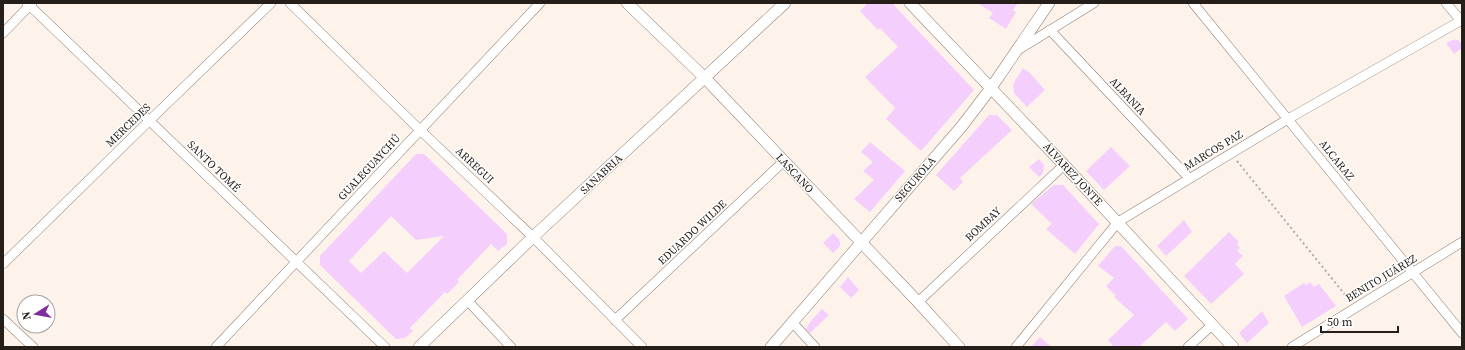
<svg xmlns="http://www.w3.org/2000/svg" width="1465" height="350" viewBox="0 0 1465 350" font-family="'Source Serif 4',serif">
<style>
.building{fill:#f4cffd;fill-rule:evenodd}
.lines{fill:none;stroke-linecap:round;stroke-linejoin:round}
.minor-casing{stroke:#907f73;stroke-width:10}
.tertiary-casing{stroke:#907f73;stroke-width:12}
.path{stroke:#b4aba4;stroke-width:2;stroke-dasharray:2 3;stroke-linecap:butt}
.minor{stroke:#fff;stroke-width:9}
.tertiary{stroke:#fff;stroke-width:11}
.labels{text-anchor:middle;stroke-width:3;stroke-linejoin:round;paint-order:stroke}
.street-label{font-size:11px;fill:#251e19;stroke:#fff}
</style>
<rect width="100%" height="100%" fill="#fef3eb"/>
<g class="building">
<polygon points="868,3 892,3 974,90 921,151 886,119 895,108 865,77 898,47 880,28 878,30 860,11"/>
<polygon points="977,3 1018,3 1013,10 1016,12 1006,29 989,18 993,13"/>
<polygon points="1453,40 1458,40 1462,44 1462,48 1454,54 1446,43"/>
<polygon points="1023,68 1030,73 1045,90 1027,107 1014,93 1013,84"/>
<polygon points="989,115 997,115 1012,130 960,178 963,182 954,191 936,175"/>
<polygon points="870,142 905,171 870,212 854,199 874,180 863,171 873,162 861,152"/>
<polygon points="1111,147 1130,166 1104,190 1086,171"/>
<path d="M416,154H424L507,234V244L498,251L491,244L457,280L459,282L447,294L445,292L410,328L413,331L405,338L396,339L320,265V256ZM391,216L416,240L444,236L407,273L384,251L361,273L349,261Z"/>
<polygon points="1039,159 1044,165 1043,173 1039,177 1029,167"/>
<polygon points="1054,185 1063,185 1099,224 1075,254 1046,229 1052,224 1031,204"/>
<polygon points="1184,220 1192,232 1166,256 1157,246"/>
<polygon points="1229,232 1239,242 1237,244 1240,248 1237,250 1243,256 1235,264 1244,274 1211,304 1184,276"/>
<polygon points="833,233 839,239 840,243 840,246 833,253 823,243"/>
<polygon points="1115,246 1121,246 1188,319 1175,331 1166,322 1139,347 1114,347 1108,340 1134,315 1114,297 1116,296 1106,286 1114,278 1098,266"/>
<polygon points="848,277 859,290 851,298 840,287"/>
<polygon points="1310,282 1314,287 1319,284 1336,306 1302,327 1284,296 1304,283 1306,285"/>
<polygon points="822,309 829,315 810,333 806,329 810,322"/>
<polygon points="1262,311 1269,323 1247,343 1239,333"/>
<polygon points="1040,337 1052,347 1031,347"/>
</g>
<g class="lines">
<defs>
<g id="minor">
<polyline points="27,3 385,347"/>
<polyline points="290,3 420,130 533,237 642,347"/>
<polyline points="1193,3 1462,333"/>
<polyline points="1446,3 1462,22"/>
<polyline points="1050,30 1189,178"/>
<polyline points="3,33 32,3"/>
<polyline points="1018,50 1094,3"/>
<polyline points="3,264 149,121 271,3"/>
<polyline points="467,300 511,347"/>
<polyline points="918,302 1064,165"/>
<polyline points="3,319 33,347"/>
<polyline points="615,320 784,161"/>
<polyline points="792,322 815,347"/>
<polyline points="216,347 540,3"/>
<polyline points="1016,347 1118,222 1288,119 1462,20"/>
<polyline points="1188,347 1212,325"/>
<polyline points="1292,347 1462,242"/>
</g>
<g id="tertiary">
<polyline points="627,3 705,78 918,302 959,347"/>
<polyline points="910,3 1064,165 1233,347"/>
<polyline points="419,347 533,237 785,3"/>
<polyline points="771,347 962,126 991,88 1049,3"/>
</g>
</defs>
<use href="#minor" class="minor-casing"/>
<use href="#tertiary" class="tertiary-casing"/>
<polyline class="path" points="1237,161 1350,301"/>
<use href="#minor" class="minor"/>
<use href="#tertiary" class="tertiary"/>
</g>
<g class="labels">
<g class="street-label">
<text transform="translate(1128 96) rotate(47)" y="4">ALBANIA</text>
<text transform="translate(128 125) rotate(-44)" y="4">MERCEDES</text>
<text transform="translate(1213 150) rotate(-31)" y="4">MARCOS PAZ</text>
<text transform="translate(1337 160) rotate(51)" y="4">ALCARAZ</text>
<text transform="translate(475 165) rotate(43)" y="4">ARREGUI</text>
<text transform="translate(214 166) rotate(44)" y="4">SANTO TOMÉ</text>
<text transform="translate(369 167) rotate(-47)" y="4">GUALEGUAYCHÚ</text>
<text transform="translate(795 173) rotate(47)" y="4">LASCANO</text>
<text transform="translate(601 174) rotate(-43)" y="4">SANABRIA</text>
<text transform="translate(1073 174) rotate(47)" y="4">ÁLVAREZ JONTE</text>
<text transform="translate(915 179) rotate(-49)" y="4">SEGUROLA</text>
<text transform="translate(983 224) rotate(-43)" y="4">BOMBAY</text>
<text transform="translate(692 232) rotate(-43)" y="4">EDUARDO WILDE</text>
<text transform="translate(1381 278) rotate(-31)" y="4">BENITO JUÁREZ</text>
</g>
</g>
<rect width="1465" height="350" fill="none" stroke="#251e19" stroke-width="8"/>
<g transform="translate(36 314) rotate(259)"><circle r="19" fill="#ffffff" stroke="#a8a5a3"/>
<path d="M0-3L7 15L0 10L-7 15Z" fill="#802e9e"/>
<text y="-6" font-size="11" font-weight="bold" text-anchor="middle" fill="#251e19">N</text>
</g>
<path d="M1321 326v6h77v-6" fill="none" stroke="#251e19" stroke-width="2"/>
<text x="1327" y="326" font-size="12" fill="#251e19" stroke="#ffffff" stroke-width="3" paint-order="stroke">50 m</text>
</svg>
